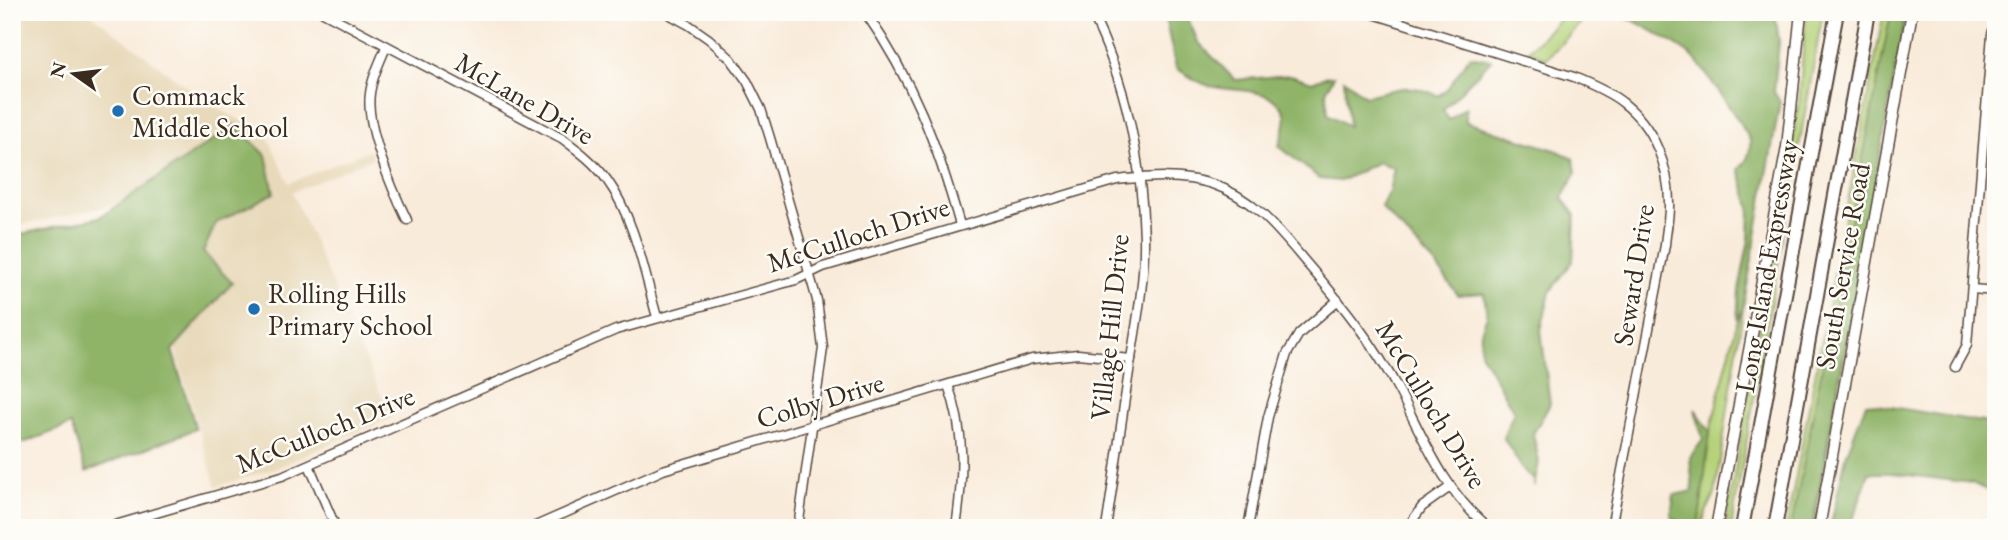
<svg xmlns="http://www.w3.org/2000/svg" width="2008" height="540" viewBox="0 0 2008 540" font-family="'EB Garamond',serif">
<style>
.built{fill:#e8d9ba}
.green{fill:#b4d278;stroke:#787e4b;stroke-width:2}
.forest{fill:#8fb468;stroke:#656f43;stroke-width:2}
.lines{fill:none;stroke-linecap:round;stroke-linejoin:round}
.minor-casing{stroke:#58473a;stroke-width:11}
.major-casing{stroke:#58473a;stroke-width:13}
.highway-casing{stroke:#58473a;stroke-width:16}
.minor{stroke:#fff;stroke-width:8}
.major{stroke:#fff;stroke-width:10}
.highway{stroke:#fff;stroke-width:12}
.poi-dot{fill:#1f6fb2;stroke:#fdfcf7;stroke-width:2.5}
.labels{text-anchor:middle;stroke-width:5;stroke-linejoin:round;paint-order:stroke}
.poi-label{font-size:28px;fill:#3b2a1e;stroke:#fdfcf7;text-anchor:start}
.street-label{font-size:28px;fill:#3b2a1e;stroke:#fdfcf7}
</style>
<rect width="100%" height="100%" fill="#fdfcf7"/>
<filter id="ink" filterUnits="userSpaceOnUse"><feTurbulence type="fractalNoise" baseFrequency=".0143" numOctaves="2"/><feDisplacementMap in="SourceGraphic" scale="14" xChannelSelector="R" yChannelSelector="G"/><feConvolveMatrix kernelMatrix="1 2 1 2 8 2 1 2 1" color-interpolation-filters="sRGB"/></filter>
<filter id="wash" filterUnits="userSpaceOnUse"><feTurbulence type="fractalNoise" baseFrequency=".00686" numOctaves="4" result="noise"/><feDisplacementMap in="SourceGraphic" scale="28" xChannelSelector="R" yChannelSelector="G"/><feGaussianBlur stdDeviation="1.57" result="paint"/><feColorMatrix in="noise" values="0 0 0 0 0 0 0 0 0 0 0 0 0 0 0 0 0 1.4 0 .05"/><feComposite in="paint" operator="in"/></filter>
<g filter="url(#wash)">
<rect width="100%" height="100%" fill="#f9ebda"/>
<polygon class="built" points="12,12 88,12 205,101 267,135 289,183 370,150 373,158 292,192 391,418 279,467 216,487 132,201 12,227"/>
<g class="green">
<polygon points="1564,12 1591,12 1546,59 1528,51 1562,17"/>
<polygon points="1806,12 1823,12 1731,528 1725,528 1799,104"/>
<polygon points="1884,12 1905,12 1814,528 1786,528"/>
<polygon points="1743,309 1715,494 1706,512 1701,528 1698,528 1710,432 1737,322"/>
</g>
<g class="forest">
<path d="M1180,12L1189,21L1198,42L1235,80L1291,75L1312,82L1324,77L1334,76L1326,91L1328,114L1349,126L1344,79L1365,96C1396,90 1409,81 1438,96L1447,89L1470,56L1491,60L1443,110L1449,120L1466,107V122L1558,151L1574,159L1576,173L1562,198L1575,215L1573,261L1550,292L1541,330L1550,404L1533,434L1539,462L1534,486V480C1519,469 1515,454 1504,439L1506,430L1514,412L1480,352L1481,332L1487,316L1484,293L1458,295L1436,265L1381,207L1389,191L1394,168L1378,162L1341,181L1320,179L1279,146C1281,137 1288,122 1285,113C1274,86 1232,92 1210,86C1198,83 1187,75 1176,68L1166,22L1159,16L1139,13Z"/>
<path d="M1618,12H1775L1779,42L1774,92L1780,102L1743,309L1737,319L1739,290L1749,240L1750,207L1739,169C1747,161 1751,154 1750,141C1749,134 1699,62 1692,56C1669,39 1643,26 1618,12Z"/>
<polygon points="1891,12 1906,12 1812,528 1791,528"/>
<polygon points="235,125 266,155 274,193 216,223 203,252 232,283 172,350 196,429 86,472 71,425 12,447 12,236 100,217"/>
<polygon points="1866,403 1996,424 1996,495 1972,483 1892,473 1869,473 1850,528 1830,528 1846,456"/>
<polygon points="1695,409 1710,432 1698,528 1687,528 1671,516 1674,495 1693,491 1690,457 1703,440"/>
</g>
</g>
<g filter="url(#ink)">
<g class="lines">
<defs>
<g id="minor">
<path d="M323,12L563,139C579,151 595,163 607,180C635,219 644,272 657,317"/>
<polyline points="665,12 689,25 709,39 731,59 747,81 761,109 770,138 817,300 823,348 798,528"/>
<path d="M865,12C913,81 937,144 960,225"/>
<path d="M1091,12C1126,81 1142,161 1144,238C1145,279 1137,320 1131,359C1122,415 1115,472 1106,528"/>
<path d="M1367,12L1574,77C1590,84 1608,91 1622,102C1654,126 1670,168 1669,207C1669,219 1666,232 1665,245L1611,528"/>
<path d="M386,47C380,62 372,77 370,93C365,126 392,189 407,220"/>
<polyline points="1972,289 1996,291"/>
<polyline points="1955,367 1967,345 1992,34 1996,21"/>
<path d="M948,385C966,433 963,478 956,528"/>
<polyline points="309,465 336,528"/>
<path d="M105,528L282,476L616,330L796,280L823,267L1117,180C1150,177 1181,174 1212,184C1255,198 1281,233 1309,266C1343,305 1374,344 1399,391C1424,439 1445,493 1489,528"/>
<polyline points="531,528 663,470 1032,359 1078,354 1131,359"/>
<polyline points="1248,528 1268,417 1287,354 1299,334 1338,300"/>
<polyline points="1407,528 1422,507 1450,487"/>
</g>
<g id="major">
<polyline points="1716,528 1787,147 1801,12"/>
<polyline points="1819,528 1912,12"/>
</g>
<g id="highway">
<polyline points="1742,528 1837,12"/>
<polyline points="1775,528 1868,12"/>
</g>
</defs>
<use href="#minor" class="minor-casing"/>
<use href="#major" class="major-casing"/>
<use href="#highway" class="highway-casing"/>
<use href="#minor" class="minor"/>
<use href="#major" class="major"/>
<use href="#highway" class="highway"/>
</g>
</g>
<g class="poi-dot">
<circle cx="118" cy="111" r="7"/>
<circle cx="254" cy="309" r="7"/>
</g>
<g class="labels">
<g class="poi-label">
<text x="132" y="105">Commack<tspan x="132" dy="32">Middle School</tspan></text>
<text x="268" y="303">Rolling Hills<tspan x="268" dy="32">Primary School</tspan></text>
</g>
<g class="street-label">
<text transform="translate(525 98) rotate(30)" y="10">McLane Drive</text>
<text transform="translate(858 234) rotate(-18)" y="10">McCulloch Drive</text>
<text transform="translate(1766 266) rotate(-80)" y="10">Long Island Expressway</text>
<text transform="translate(1842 266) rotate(-80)" y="10">South Service Road</text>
<text transform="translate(1633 275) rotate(-81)" y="10">Seward Drive</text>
<text transform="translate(1109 327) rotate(-84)" y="10">Village Hill Drive</text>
<text transform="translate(820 400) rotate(-17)" y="10">Colby Drive</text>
<text transform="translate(1432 404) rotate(59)" y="10">McCulloch Drive</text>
<text transform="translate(325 429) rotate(-22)" y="10">McCulloch Drive</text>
</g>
</g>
<rect width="2008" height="540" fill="none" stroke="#fdfcf7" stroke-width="42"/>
<g transform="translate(74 74) rotate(284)" stroke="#fdfcf7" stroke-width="5" paint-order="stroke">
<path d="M0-5L12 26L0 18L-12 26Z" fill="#3b2a1e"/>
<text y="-10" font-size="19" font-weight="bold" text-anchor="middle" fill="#3b2a1e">N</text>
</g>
</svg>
